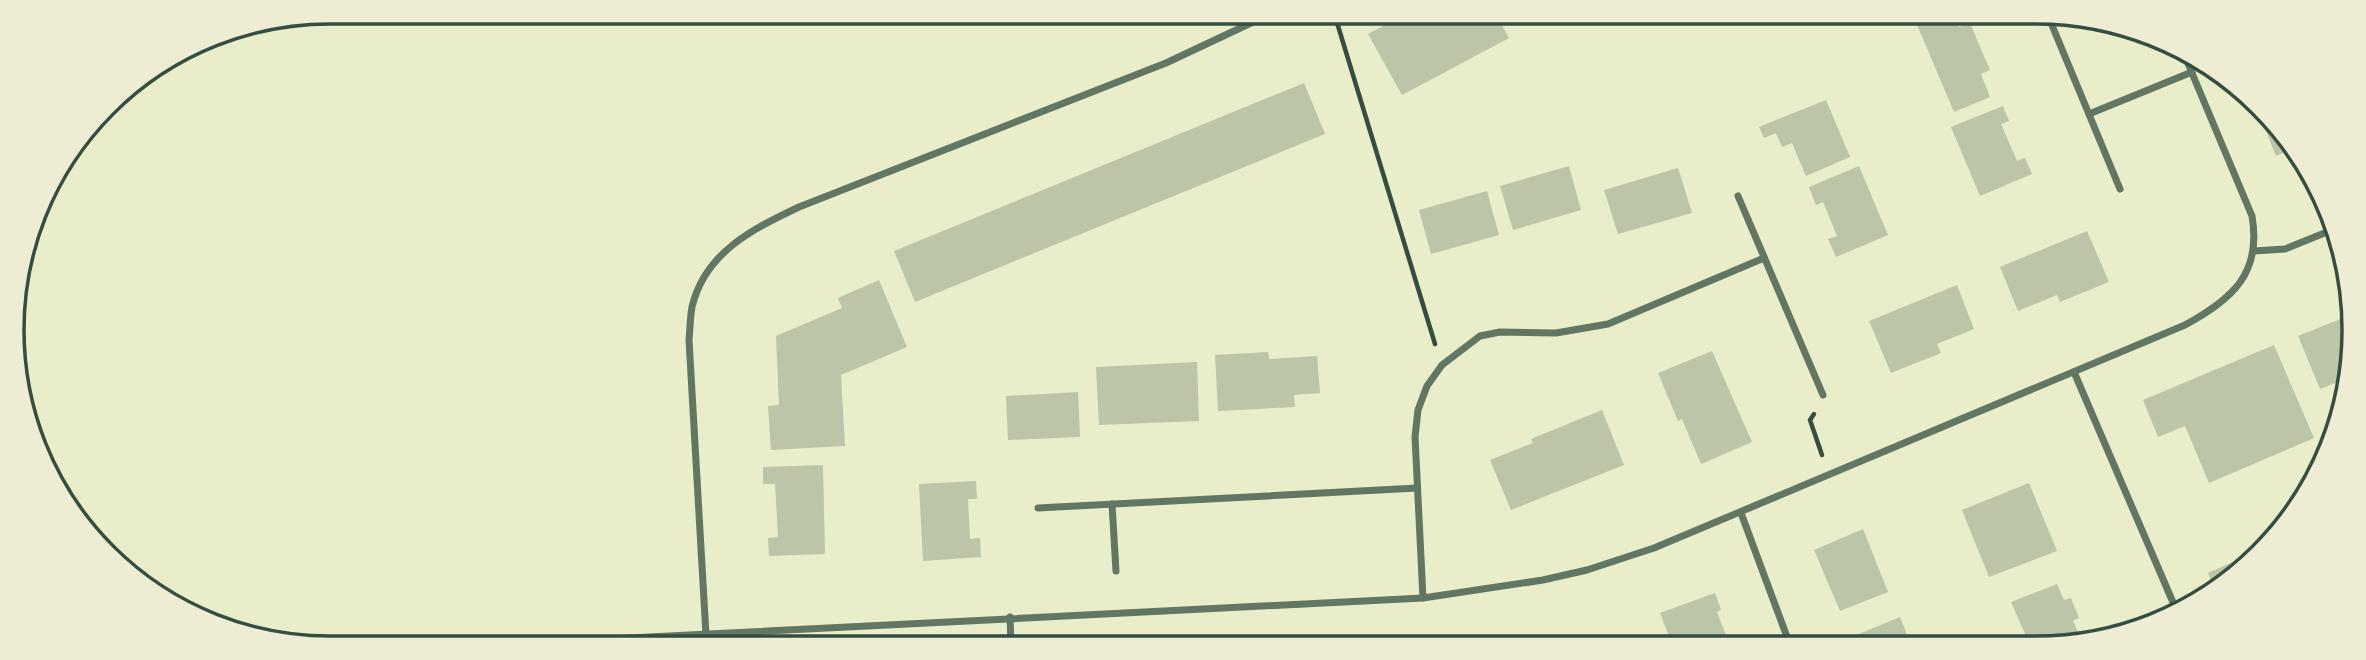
<svg xmlns="http://www.w3.org/2000/svg" width="2366" height="660" viewBox="0 0 2366 660" font-family="Rubik,sans-serif">
<style>
.building{fill:#bcc5a7}
.lines{fill:none;stroke-linecap:round;stroke-linejoin:round}
.path{stroke:#344e41;stroke-width:4.5}
.minor{stroke:#617663;stroke-width:7}
.rim{fill:none;stroke:#344e41;stroke-width:3.5}
</style>
<rect width="100%" height="100%" fill="#e9edc9"/>
<g class="building">
<polygon points="1402,16 1497,16 1509,38 1402,95 1368,34"/>
<polygon points="1920,18 1956,18 1959,27 1970,23 1990,70 1981,74 1990,97 1954,112 1915,20"/>
<polygon points="1304,83 1325,134 915,302 894,251"/>
<polygon points="1826,100 1850,157 1806,176 1792,143 1782,147 1776,133 1764,138 1759,127"/>
<polygon points="2003,106 2009,121 2001,124 2017,161 2025,158 2032,174 1980,196 1951,127"/>
<polygon points="2258,111 2295,148 2276,156"/>
<polygon points="1569,166 1581,210 1513,230 1500,186"/>
<polygon points="1859,166 1888,235 1836,257 1828,239 1837,236 1823,202 1816,205 1809,187"/>
<polygon points="1678,168 1692,213 1618,234 1604,190"/>
<polygon points="1487,191 1499,235 1431,254 1419,210"/>
<polygon points="2087,231 2109,282 2060,302 2057,295 2018,311 2000,267"/>
<polygon points="879,280 907,347 841,375 845,446 771,450 768,406 779,405 776,336 842,308 838,298"/>
<polygon points="1957,285 1974,329 1937,344 1941,353 1891,373 1869,321"/>
<polygon points="2348,316 2348,378 2320,389 2298,336"/>
<polygon points="2274,345 2314,438 2209,483 2185,426 2158,437 2143,400"/>
<polygon points="1712,351 1752,442 1701,464 1682,419 1678,421 1658,373"/>
<polygon points="1268,352 1269,359 1317,356 1320,393 1294,395 1295,407 1218,411 1215,355"/>
<polygon points="1197,362 1199,421 1099,425 1096,367"/>
<polygon points="1078,392 1080,437 1008,440 1006,396"/>
<polygon points="1602,410 1624,465 1511,510 1490,460 1533,443 1531,439"/>
<polygon points="823,465 825,554 769,556 768,538 778,537 775,484 763,484 763,467"/>
<polygon points="976,481 977,499 968,499 970,539 980,538 981,557 923,561 919,484"/>
<polygon points="2029,483 2057,551 1989,577 1962,510"/>
<polygon points="1863,529 1888,592 1840,611 1814,550"/>
<polygon points="2266,547 2260,555 2214,588 2208,573"/>
<polygon points="2057,584 2064,600 2071,598 2079,618 2073,621 2080,637 2061,645 2030,645 2011,602"/>
<polygon points="1715,593 1721,610 1717,612 1727,638 1733,636 1737,644 1672,644 1660,613"/>
<polygon points="1900,617 1911,645 1857,645 1854,636"/>
<polygon points="1562,637 1564,644 1526,644 1526,643"/>
</g>
<g class="lines">
<g class="path">
<polyline points="1335,16 1435,344"/>
<polyline points="1814,414 1810,420 1822,455"/>
</g>
<g class="minor">
<polyline points="2049,18 2120,189"/>
<polyline points="2089,114 2192,72"/>
<polyline points="1738,196 1823,395"/>
<polyline points="2254,251 2285,249 2332,230"/>
<polyline points="2074,372 2178,614"/>
<polyline points="1112,504 1116,571"/>
<polyline points="1038,508 1417,488"/>
<polyline points="1741,513 1790,645"/>
<polyline points="1423,598 1415,437 1418,410 1427,386 1442,365 1480,336 1500,332 1556,333 1608,324 1764,258"/>
<polyline points="1010,617 1011,643"/>
<path d="M706,635L689,340C690,330 690,318 692,307C705,252 753,229 799,207L1166,63L1268,15"/>
<path d="M549,642L1423,598L1543,580L1587,570L1654,548L2185,325C2232,299 2262,274 2252,216L2184,54"/>
</g>
</g>
<path d="M0 0H2366V660H0ZM330 24H2036A306 306 0 0 1 2342 330V330A306 306 0 0 1 2036 636H330A306 306 0 0 1 24 330V330A306 306 0 0 1 330 24Z" fill="#eeecd3" fill-rule="evenodd"/>
<path class="rim" d="M330 24H2036A306 306 0 0 1 2342 330V330A306 306 0 0 1 2036 636H330A306 306 0 0 1 24 330V330A306 306 0 0 1 330 24Z"/>
</svg>
